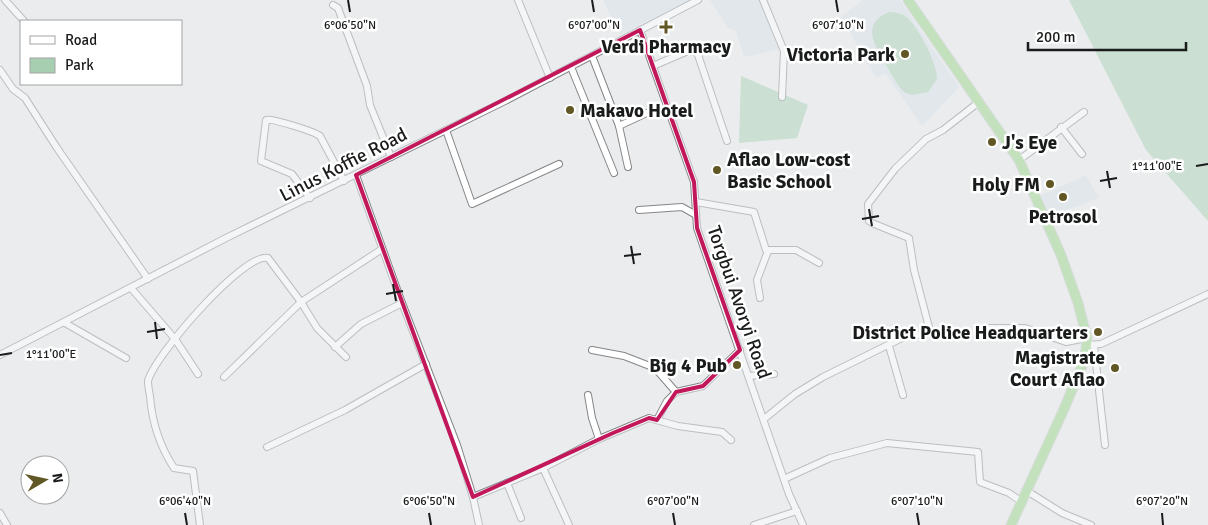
<svg xmlns="http://www.w3.org/2000/svg" width="1208" height="525" viewBox="0 0 1208 525" font-family="Signika,sans-serif">
<style>
.built{fill:#d9e1e9}
.green{fill:#a7ceb1}
.lines{fill:none;stroke-linecap:round;stroke-linejoin:round}
.minor-casing{stroke:#858688;stroke-width:8}
.highway-casing{stroke:#c8c8c8;stroke-width:11}
.minor{stroke:#fff;stroke-width:6}
.highway{stroke:#97d380;stroke-width:9}
.marked{fill:none;stroke:#c2185b;stroke-width:4;stroke-linejoin:round}
.ticks{fill:none;stroke:#1a1b1b;stroke-width:2}
.poi-dot{fill:#615724;stroke:#fff;stroke-width:2}
.labels{text-anchor:middle;stroke-width:5;stroke-linejoin:round;paint-order:stroke}
.poi-label{font-size:19px;font-weight:bold;fill:#1a1b1b;stroke:#fff;text-anchor:end}
.street-label{font-size:19px;fill:#1a1b1b;stroke:#fff}
.ticks-label{font-size:12px;text-anchor:middle;fill:#1a1b1b;stroke:#fff;stroke-width:5;stroke-linejoin:round;paint-order:stroke}
</style>
<rect width="100%" height="100%" fill="#eaecee"/>
<g class="built">
<polygon points="603,0 689,0 620,35"/>
<polygon points="710,0 762,0 781,49 744,57 736,31 728,28"/>
<polygon points="863,0 900,0 959,87 922,126 886,74 876,78 841,17"/>
<polygon points="1086,175 1099,198 1050,216 1041,195"/>
</g>
<g class="green">
<polygon points="1069,0 1208,0 1208,221 1146,150"/>
<path d="M889,12C895,12 900,13 905,16C917,24 938,65 937,79L928,92L912,95L904,92C896,84 892,74 886,65C875,45 860,24 889,12Z"/>
<polygon points="741,76 808,105 797,138 739,143"/>
</g>
<g class="lines">
<defs>
<g id="minor">
<polyline points="5,0 24,21"/>
<polyline points="518,0 550,78"/>
<polyline points="763,0 784,51 782,97"/>
<polyline points="333,5 338,8 367,86 370,105 391,157"/>
<polyline points="640,30 694,182 697,228 789,494 803,525"/>
<polyline points="592,56 619,126 628,167"/>
<polyline points="653,66 688,51 697,52 727,141"/>
<polyline points="571,67 614,173"/>
<polyline points="0,70 13,89 25,98 57,148 148,279"/>
<polyline points="619,126 649,112"/>
<polyline points="1061,127 1082,154"/>
<polyline points="446,130 472,204 559,164"/>
<polyline points="1019,160 1084,112"/>
<polyline points="356,175 402,303 457,445 473,497 479,525"/>
<path d="M310,198L292,174L261,161L266,120C271,118 313,131 320,136L344,181"/>
<polyline points="696,202 754,212 766,250 796,250 819,263"/>
<polyline points="639,210 682,207 696,215"/>
<polyline points="131,288 175,339 198,374"/>
<polyline points="760,298 757,280 768,251"/>
<polyline points="65,323 126,358"/>
<polyline points="983,328 1025,328 1066,342 1087,338"/>
<polyline points="1087,345 1101,344 1208,294"/>
<polyline points="1094,345 1105,445"/>
<polyline points="889,346 903,395"/>
<polyline points="335,347 361,324 402,303"/>
<polyline points="592,350 624,356 655,368 676,392 703,386 740,350"/>
<polyline points="0,355 226,238 505,101 698,0"/>
<polyline points="749,376 774,374"/>
<polyline points="224,377 301,302 382,249"/>
<polyline points="588,395 592,418 599,439"/>
<polyline points="764,419 795,394 823,377 904,337 925,334 930,331 914,270 909,238 872,223 869,221 868,204 895,169 926,139 943,130 979,102"/>
<polyline points="657,420 667,401 676,392"/>
<polyline points="267,447 345,410 426,364"/>
<polyline points="543,468 569,525"/>
<polyline points="784,479 830,458 887,443 978,452 980,482 1009,493 1022,502"/>
<polyline points="507,483 521,518"/>
<polyline points="1027,491 1062,513 1091,525"/>
<polyline points="473,497 543,468 599,439 649,418 678,426 722,432 731,440"/>
<polyline points="0,513 7,525"/>
<path d="M200,525L193,471L174,468C159,445 152,423 150,396C149,391 148,385 148,381C154,356 244,252 268,258L301,302L317,328L346,357"/>
<polyline points="754,525 797,511"/>
</g>
<polyline id="highway" points="908,0 1019,160 1061,255 1078,303 1087,338 1085,359 1064,409 1011,525"/>
</defs>
<use href="#minor" class="minor-casing"/>
<use href="#highway" class="highway-casing"/>
<use href="#minor" class="minor"/>
<use href="#highway" class="highway"/>
</g>
<path d="M0 0H1208V525H0ZM640,30L694,182L697,228L740,350L703,386L676,392L657,420L649,418L613,433L473,497L356,175Z" fill="#eaecee" fill-opacity=".55" fill-rule="evenodd"/>
<path class="marked" d="M640,30L694,182L697,228L740,350L703,386L676,392L657,420L649,418L613,433L473,497L356,175Z"/>
<path class="ticks" d="M348,0L350,12M592,0L594,12M836,0L838,12M1196,166L1208,164M1107,171L1110,188M1100,181L1117,178M869,209L872,226M862,219L879,216M631,246L634,264M624,256L641,254M393,284L396,301M386,294L403,291M155,322L157,339M147,332L165,329M0,355L12,353M185,513L187,525M429,513L431,525M673,513L675,525M917,513L919,525M1162,513L1163,525"/>
<g class="poi-dot">
<path d="M663.5 19.5h5v5h5v5h-5v5h-5v-5h-5v-5h5z"/>
<circle cx="905" cy="54" r="5"/>
<circle cx="570" cy="110" r="5"/>
<circle cx="992" cy="142" r="5"/>
<circle cx="717" cy="170" r="5"/>
<circle cx="1050" cy="184" r="5"/>
<circle cx="1063" cy="197" r="5"/>
<circle cx="1098" cy="332" r="5"/>
<circle cx="737" cy="365" r="5"/>
<circle cx="1115" cy="368" r="5"/>
</g>
<g class="labels">
<g class="poi-label">
<text x="666" y="53" text-anchor="middle">Verdi Pharmacy</text>
<text x="895" y="61">Victoria Park</text>
<text x="580" y="117" text-anchor="start">Makavo Hotel</text>
<text x="1002" y="149" text-anchor="start">J's Eye</text>
<text x="727" y="166" text-anchor="start">Aflao Low-cost<tspan x="727" dy="22">Basic School</tspan></text>
<text x="1040" y="191">Holy FM</text>
<text x="1063" y="223" text-anchor="middle">Petrosol</text>
<text x="1088" y="339">District Police Headquarters</text>
<text x="1105" y="364">Magistrate<tspan x="1105" dy="22">Court Aflao</tspan></text>
<text x="727" y="372">Big 4 Pub</text>
</g>
<g class="street-label">
<text transform="translate(343 164) rotate(-27)" y="7">Linus Koffie Road</text>
<text transform="translate(740 302) rotate(71)" y="7">Torgbui Avoryi Road</text>
</g>
</g>
<g class="ticks-label">
<text x="350" y="29">6°06'50"N</text>
<text x="594" y="29">6°07'00"N</text>
<text x="838" y="29">6°07'10"N</text>
<text x="1157" y="170">1°11'00"E</text>
<text x="51" y="358">1°11'00"E</text>
<text x="185" y="505">6°06'40"N</text>
<text x="429" y="505">6°06'50"N</text>
<text x="673" y="505">6°07'00"N</text>
<text x="917" y="505">6°07'10"N</text>
<text x="1162" y="505">6°07'20"N</text>
</g>
<rect x="20" y="20" width="162" height="65" fill="#ffffff" stroke="#a3a4a4"/>
<rect x="30" y="36" width="25" height="8" fill="#ffffff" stroke="#a3a4a4"/>
<text x="65" y="45" font-size="15" fill="#1a1b1b">Road</text>
<rect x="30" y="58" width="25" height="15" fill="#a7ceb1" stroke="#a3a4a4"/>
<text x="65" y="70" font-size="15" fill="#1a1b1b">Park</text>
<g transform="translate(45 480) rotate(81)"><circle r="24" fill="#ffffff" stroke="#a3a4a4"/>
<path d="M0-4L9 19L0 12L-9 19Z" fill="#615724"/>
<text y="-8" font-size="14" font-weight="bold" text-anchor="middle" fill="#1a1b1b">N</text>
</g>
<path d="M1028 42v8h158v-8" fill="none" stroke="#1a1b1b" stroke-width="2.5"/>
<text x="1036" y="42" font-size="15" fill="#1a1b1b" stroke="#ffffff" stroke-width="4" paint-order="stroke">200 m</text>
</svg>
